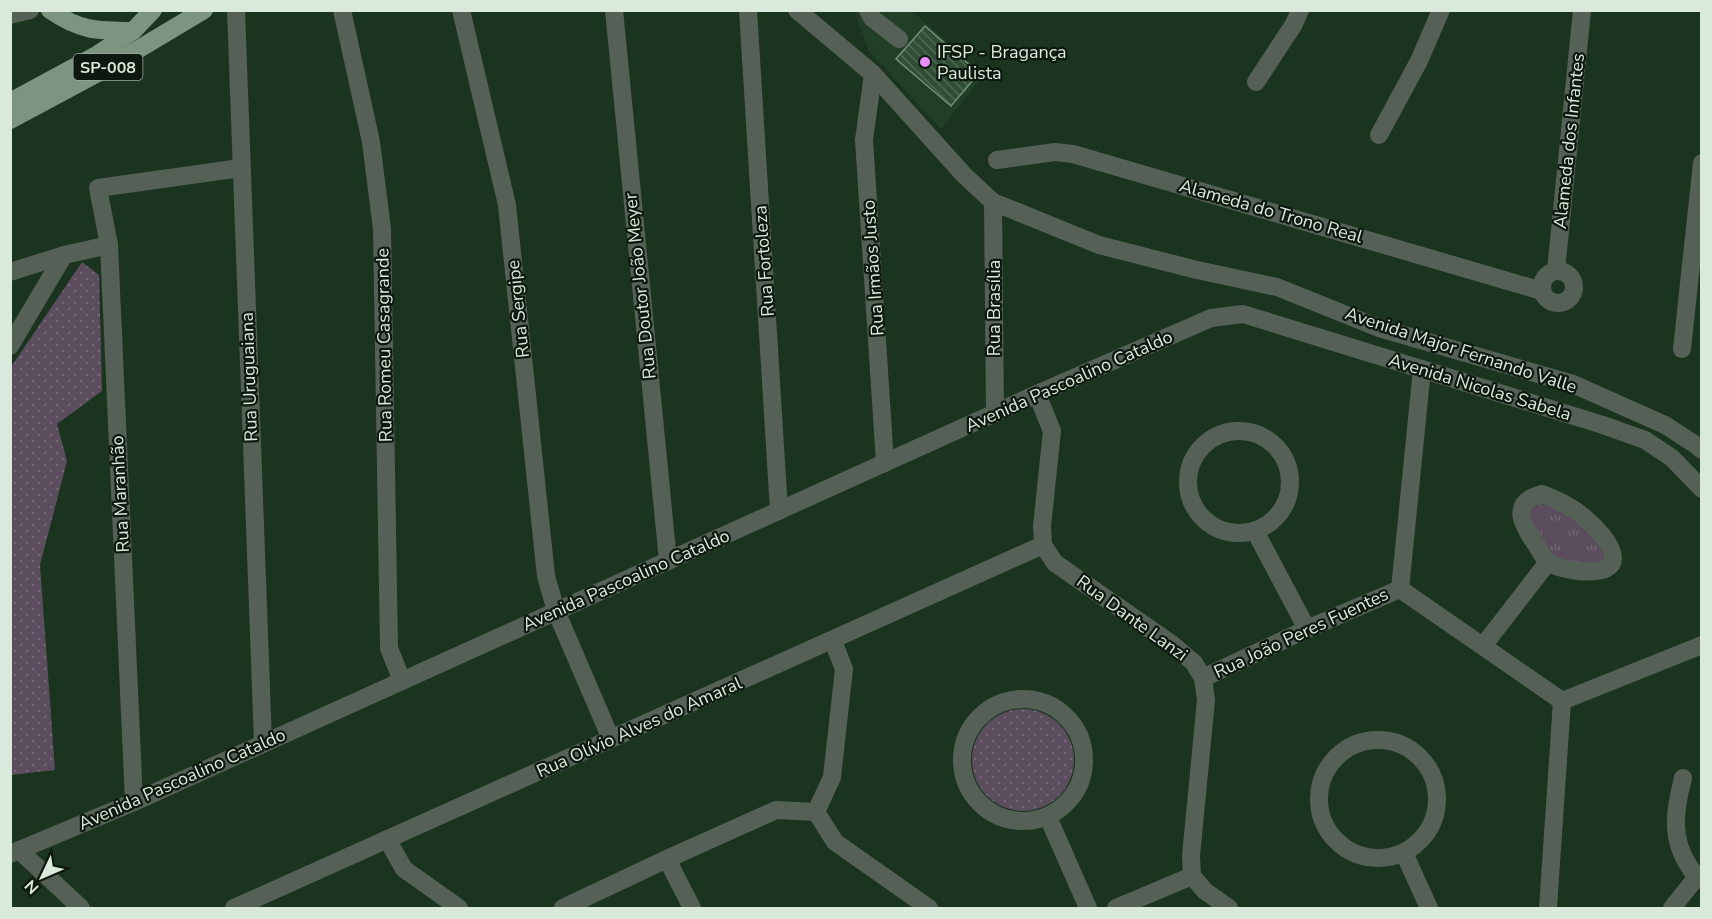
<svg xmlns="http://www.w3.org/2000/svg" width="1712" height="919" viewBox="0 0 1712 919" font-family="'Nunito Sans',sans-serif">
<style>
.built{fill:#213f27}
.grass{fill:url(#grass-tufts)}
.park{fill:url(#park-dots)}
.building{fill:url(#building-back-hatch);stroke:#749078;stroke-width:1.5}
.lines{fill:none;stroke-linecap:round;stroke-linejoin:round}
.minor{stroke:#556157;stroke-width:18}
.major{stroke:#7c9480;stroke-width:18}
.poi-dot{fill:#e98dfd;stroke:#0d180f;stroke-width:2}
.labels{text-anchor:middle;stroke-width:4.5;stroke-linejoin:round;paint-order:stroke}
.shield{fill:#0d180f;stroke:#9caa9e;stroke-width:1.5}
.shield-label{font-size:16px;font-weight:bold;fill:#d9e9db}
.poi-label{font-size:18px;fill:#d9e9db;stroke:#0d180f;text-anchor:start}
.street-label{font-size:18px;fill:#d9e9db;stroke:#0d180f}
</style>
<defs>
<pattern id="grass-tufts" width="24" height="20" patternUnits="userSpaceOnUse" patternTransform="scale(1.5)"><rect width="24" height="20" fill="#5b4c5e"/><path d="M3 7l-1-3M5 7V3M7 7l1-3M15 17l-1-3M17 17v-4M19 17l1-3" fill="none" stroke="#726674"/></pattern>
<pattern id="park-dots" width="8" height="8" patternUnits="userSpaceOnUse" patternTransform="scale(1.5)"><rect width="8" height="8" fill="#5b4c5e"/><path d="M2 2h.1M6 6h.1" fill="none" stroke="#726674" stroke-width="1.8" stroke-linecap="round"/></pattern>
<pattern id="building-back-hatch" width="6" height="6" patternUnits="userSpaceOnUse" patternTransform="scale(1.5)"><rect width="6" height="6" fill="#304e36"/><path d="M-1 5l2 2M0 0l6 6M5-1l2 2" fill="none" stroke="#4d6852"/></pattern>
</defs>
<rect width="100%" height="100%" fill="#1a341f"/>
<polygon class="built" points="854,11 912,11 984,74 941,129 869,51"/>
<polygon class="grass" points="1540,504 1557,507 1574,517 1602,546 1604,559 1600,564 1570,563 1552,555 1528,518 1531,509"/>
<g class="park">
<polygon points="82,262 99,275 102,391 57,424 67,461 40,565 55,770 11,775 11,367"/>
<circle cx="1023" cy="760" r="51"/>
</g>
<polygon class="building" points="925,26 979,73 951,106 896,59"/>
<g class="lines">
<g class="minor">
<polyline points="236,10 263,743"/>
<polyline points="342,10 371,142 382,229 389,648 402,681"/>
<polyline points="461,10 507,205 546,576 556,611 611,739"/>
<polyline points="614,10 668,561"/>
<polyline points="748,10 779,511"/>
<polyline points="797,10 873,74 964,175 993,202 1099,245 1197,270 1277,287 1379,328 1573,384 1665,425 1696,445 1702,450"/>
<polyline points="868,10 872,18 899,39"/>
<polyline points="10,15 30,10"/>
<polyline points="873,74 864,140 885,463"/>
<polyline points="1256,82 1294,24 1300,10"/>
<polyline points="1379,135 1419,61 1441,10"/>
<polyline points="997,160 1055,152 1073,154 1542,291"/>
<polyline points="993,202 995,413"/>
<circle cx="1558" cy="287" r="16"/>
<polyline points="1556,271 1582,10"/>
<polyline points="10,272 64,255 109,245"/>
<polyline points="10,346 64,255"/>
<polyline points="1682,349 1702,163"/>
<polyline points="1422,369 1400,589 1562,701 1548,908"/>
<polyline points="1037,394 1052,431 1042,526 1043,545 1055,563 1173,645 1194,663 1203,678 1206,700 1191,856 1192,876 1205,891 1229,908"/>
<circle cx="1239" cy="482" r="51"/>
<path d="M1542,494C1558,500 1574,508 1586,519C1613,543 1633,576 1578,571C1569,570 1554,567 1547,561C1543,557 1540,551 1537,546C1522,525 1509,503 1542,494Z"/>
<polyline points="1255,531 1307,629"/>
<polyline points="1483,646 1548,562"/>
<polyline points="1203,678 1307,629 1400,589"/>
<circle cx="1023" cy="760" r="61"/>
<polyline points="1562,701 1702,645"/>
<circle cx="1378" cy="799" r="59"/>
<path d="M1683,778C1675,809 1670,838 1689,866C1693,872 1695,877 1702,880"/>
<polyline points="134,802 109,245 98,188 241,168"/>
<polyline points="816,812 832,777 844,669 833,641"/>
<polyline points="816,812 835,842 929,908"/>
<polyline points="1048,817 1088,908"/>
<polyline points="387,839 404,869 459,908"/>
<polyline points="19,850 81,908"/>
<polyline points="1404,853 1429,908"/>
<polyline points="10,854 134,802 1037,394 1211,318 1243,314 1603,425 1645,440 1672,458 1702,489"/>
<polyline points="667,859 692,908"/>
<polyline points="234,908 1043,545"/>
<polyline points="563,908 667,859 776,810 816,812"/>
<polyline points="1116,908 1192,876"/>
<polyline points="1672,908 1696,878"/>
</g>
<g class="major">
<path d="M50,10C80,31 97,31 133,31"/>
<polyline points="10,102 95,56 133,31 153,10"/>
<polyline points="10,120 107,68 204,10"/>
</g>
</g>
<circle class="poi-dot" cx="925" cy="62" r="6"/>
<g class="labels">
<rect class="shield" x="73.5" y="54" width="69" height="26" rx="4.5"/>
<g class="shield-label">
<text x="108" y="73">SP-008</text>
</g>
<g class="poi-label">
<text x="937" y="58">IFSP - Bragança<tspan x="937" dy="21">Paulista</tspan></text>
</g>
<g class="street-label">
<text transform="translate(1569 141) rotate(-84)" y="6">Alameda dos Infantes</text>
<text transform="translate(1271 211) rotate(16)" y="6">Alameda do Trono Real</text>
<text transform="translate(764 261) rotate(-94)" y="6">Rua Fortoleza</text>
<text transform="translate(873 268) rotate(-94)" y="6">Rua Irmãos Justo</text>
<text transform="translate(640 286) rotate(-96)" y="6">Rua Doutor João Meyer</text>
<text transform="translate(994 308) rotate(-90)" y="6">Rua Brasília</text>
<text transform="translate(518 309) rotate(-96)" y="6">Rua Sergipe</text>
<text transform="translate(384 345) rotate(-91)" y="6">Rua Romeu Casagrande</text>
<text transform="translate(1461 350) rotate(18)" y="6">Avenida Major Fernando Valle</text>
<text transform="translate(249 377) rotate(-92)" y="6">Rua Uruguaiana</text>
<text transform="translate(1069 381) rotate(-24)" y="6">Avenida Pascoalino Cataldo</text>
<text transform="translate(1480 387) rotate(17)" y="6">Avenida Nicolas Sabela</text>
<text transform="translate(120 494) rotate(-93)" y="6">Rua Maranhão</text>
<text transform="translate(626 580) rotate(-24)" y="6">Avenida Pascoalino Cataldo</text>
<text transform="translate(1132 618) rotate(36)" y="6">Rua Dante Lanzi</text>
<text transform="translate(1301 633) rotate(-25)" y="6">Rua João Peres Fuentes</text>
<text transform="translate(639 727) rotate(-24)" y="6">Rua Olívio Alves do Amaral</text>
<text transform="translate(182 779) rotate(-24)" y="6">Avenida Pascoalino Cataldo</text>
</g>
</g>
<rect width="1712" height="919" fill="none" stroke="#d9e9db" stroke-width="24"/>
<g transform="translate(42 877) rotate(226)" stroke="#0d180f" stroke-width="4.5" paint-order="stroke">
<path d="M0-4.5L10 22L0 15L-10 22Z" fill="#d9e9db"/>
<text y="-9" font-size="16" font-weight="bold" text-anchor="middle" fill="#d9e9db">N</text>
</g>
</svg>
